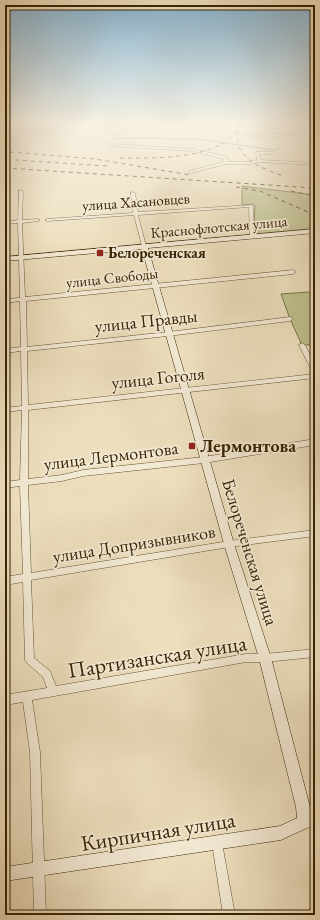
<svg xmlns="http://www.w3.org/2000/svg" width="320" height="920" viewBox="0 0 320 920" font-family="'EB Garamond',serif">
<style>
.green{fill:#bec08e;stroke:#7a7248}
.lines{fill:none;stroke-linecap:round;stroke-linejoin:round}
.stream{stroke:#737e70;stroke-width:1}
.street-casing{stroke:#645232;stroke-width:1}
.secondary-casing{stroke:#372303;stroke-width:1}
.street{fill:#f3ead5;fill-rule:evenodd}
.secondary{fill:#f3ead5;fill-rule:evenodd}
.rail{stroke:#372303;stroke-width:1;stroke-dasharray:4 4;stroke-linecap:butt}
.poi-dot{fill:#8f2418;stroke:#f3ead5;stroke-width:1.5}
.labels{text-anchor:middle;stroke-width:3.5;stroke-linejoin:round;paint-order:stroke}
.far-street-label{font-size:15px;fill:#372303;stroke:#f3ead5}
.far-poi-label{font-size:15px;font-weight:bold;fill:#372303;stroke:#f3ead5;text-anchor:start}
.street-label{font-size:18px;fill:#372303;stroke:#f3ead5}
.poi-label{font-size:18px;font-weight:bold;fill:#372303;stroke:#f3ead5;text-anchor:start}
.near-street-label{font-size:22px;fill:#372303;stroke:#f3ead5}
</style>
<rect width="100%" height="100%" fill="#eddfbe"/>
<filter id="stains"><feTurbulence type="fractalNoise" baseFrequency=".005" numOctaves="4"/><feColorMatrix values="0 0 0 0 .2 0 0 0 0 .09 0 0 0 0 .02 0 0 0 .5 -.17"/></filter>
<radialGradient id="worn" r=".72"><stop offset=".6" stop-color="#630" stop-opacity="0"/><stop offset="1" stop-color="#630" stop-opacity=".3"/></radialGradient>
<g class="green">
<polygon points="242,186 315,195 315,229 253,235 255,206 253,204 242,205"/>
<path d="M308,292C319,298 315,333 315,345H302L290,319L281,294Z"/>
</g>
<g class="lines">
<polyline class="stream" points="102,123 108,130 106,132 112,134 115,138 195,139 274,150 280,148"/>
<defs>
<g id="street">
<polygon points="18,123 22,123 23,131 129,123 150,123 22,133 11,153 5,153 5,151 9,151 19,132"/>
<polygon points="315,132 315,134 243,138 241,137 243,136"/>
<polygon points="111,144 193,149 223,156 227,157 228,162 250,162 257,160 256,152 273,152 275,153 274,154 259,154 261,160 315,163 315,165 259,162 250,164 226,164 190,173 189,173 189,171 224,162 224,159 193,151 110,146 109,145"/>
<polygon points="19,190 23,191 22,220 38,219 40,220 38,221 22,223 25,297 293,270 296,272 293,274 26,301 27,347 168,332 290,317 293,319 290,321 168,336 27,351 28,405 315,374 315,378 28,410 28,479 62,475 83,470 204,457 315,439 315,445 204,463 83,476 62,481 28,485 31,573 229,541 315,530 315,536 229,547 31,580 34,658 50,671 56,686 246,654 265,654 315,649 315,657 265,662 246,662 32,700 40,752 46,915 34,915 30,752 23,702 5,705 5,695 47,688 43,677 27,663 25,660 23,582 5,585 5,577 23,574 20,486 5,488 5,482 20,480 22,410 5,412 5,408 22,406 21,351 5,353 5,349 21,347 20,301 5,303 5,299 20,298 18,223 5,224 5,222 18,220"/>
<polygon points="131,192 135,193 138,212 253,205 254,237 252,238 250,237 249,207 138,215 146,246 144,247 142,246 134,215 47,221 45,220 47,219 133,213"/>
<polygon points="302,343 305,345 315,365 315,373 312,371 299,345"/>
<polygon points="304,817 315,818 315,828 304,827 300,826 299,822 300,818"/>
<polygon points="217,838 221,839 222,843 235,915 223,915 212,843 213,839"/>
</g>
<polygon id="secondary" points="315,229 315,233 148,248 234,544 271,658 310,807 311,822 309,827 281,840 5,881 5,867 280,826 297,818 296,807 259,658 224,544 142,249 5,261 5,257"/>
</defs>
<use href="#street" class="street-casing"/>
<use href="#secondary" class="secondary-casing"/>
<use href="#street" class="street"/>
<use href="#secondary" class="secondary"/>
<g class="rail">
<path d="M238,131C233,159 262,168 283,176"/>
<polyline points="10,152 95,159 190,175"/>
<path d="M120,158C154,158 206,160 233,136C237,132 239,127 242,123"/>
<polyline points="15,160 108,166"/>
<polyline points="5,168 315,188"/>
<polyline points="236,187 260,191 315,215"/>
<polyline points="291,191 315,196"/>
</g>
</g>
<linearGradient id="sky" x2="0" y2="1"><stop stop-color="#89b7d5"/><stop offset="0.49" stop-color="#f7f1e2"/><stop offset="1" stop-color="#f7f1e2" stop-opacity="0"/></linearGradient>
<rect width="320" height="252" fill="url(#sky)"/>
<g class="poi-dot">
<rect x="96" y="249" width="8" height="8" rx="2"/>
<rect x="188" y="442" width="8" height="8" rx="2"/>
</g>
<g class="labels">
<g class="far-street-label">
<text transform="translate(136 202) rotate(-4)" y="5">улица Хасановцев</text>
<text transform="translate(219 227) rotate(-5)" y="5">Краснофлотская улица</text>
<text transform="translate(112 278) rotate(-6)" y="5">улица Свободы</text>
</g>
<g class="far-poi-label">
<text x="108" y="258">Белореченская</text>
</g>
<g class="street-label">
<text transform="translate(146 321) rotate(-6)" y="6">улица Правды</text>
<text transform="translate(158 378) rotate(-6)" y="6">улица Гоголя</text>
<text transform="translate(111 456) rotate(-7)" y="6">улица Лермонтова</text>
<text transform="translate(134 544) rotate(-9)" y="6">улица Допризывников</text>
<text transform="translate(250 552) rotate(73)" y="6">Белореченская улица</text>
</g>
<g class="poi-label">
<text x="200" y="452">Лермонтова</text>
</g>
<g class="near-street-label">
<text transform="translate(157 656) rotate(-9)" y="8">Партизанская улица</text>
<text transform="translate(158 831) rotate(-9)" y="8">Кирпичная улица</text>
</g>
</g>
<rect width="320" height="920" fill="none" stroke="#eddfbe" stroke-width="20"/>
<rect x="6" y="6" width="308" height="908" fill="none" stroke="#372303" stroke-width="2"/>
<rect x="10" y="10" width="300" height="900" fill="none" stroke="#372303"/>
<rect width="100%" height="100%" filter="url(#stains)"/>
<rect width="100%" height="100%" fill="url(#worn)"/>
</svg>
